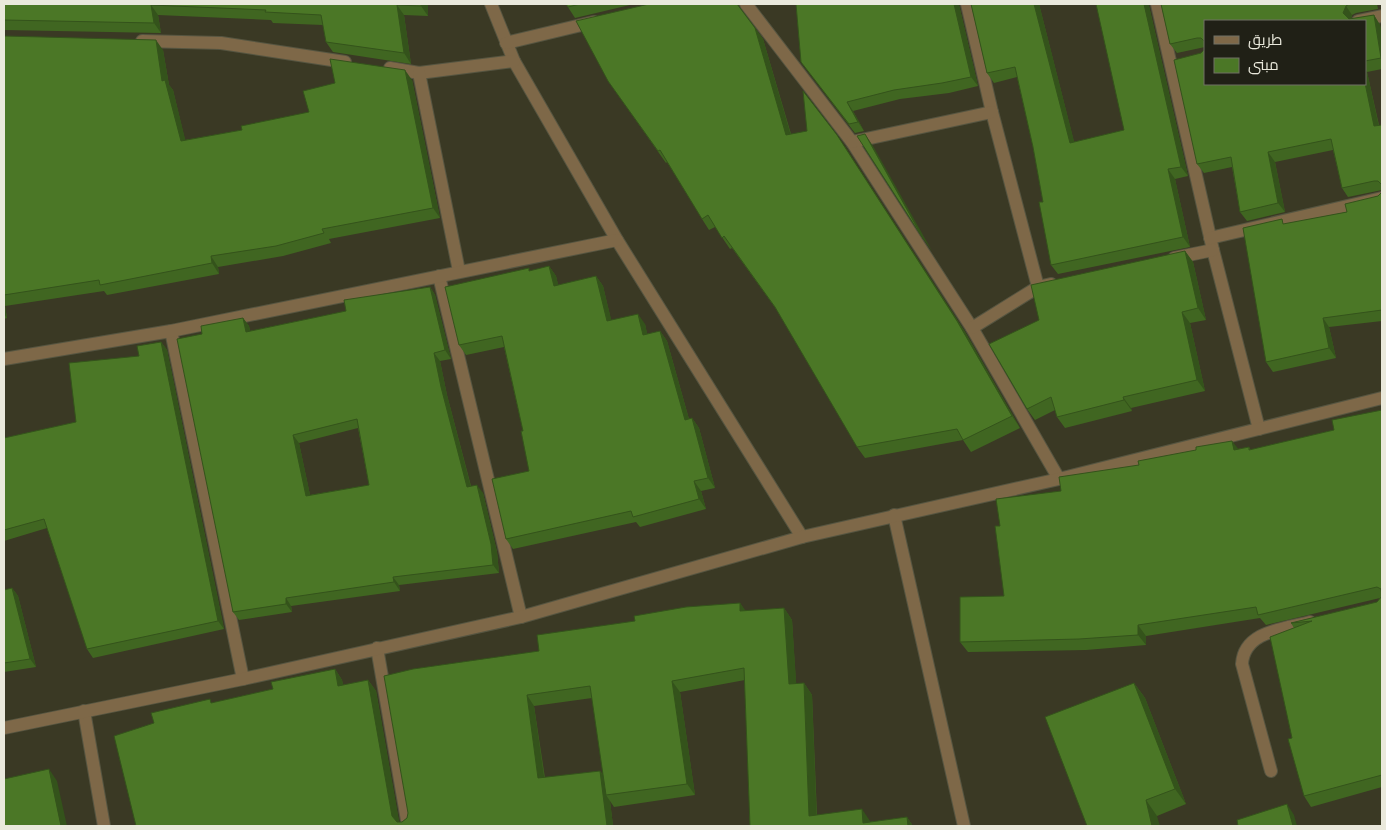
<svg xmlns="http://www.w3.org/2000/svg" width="1386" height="830" viewBox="0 0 1386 830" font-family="Cabin,Cairo,sans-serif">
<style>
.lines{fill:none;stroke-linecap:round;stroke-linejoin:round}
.minor-casing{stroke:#565541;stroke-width:14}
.minor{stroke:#7e6848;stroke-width:12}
.wall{fill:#406621;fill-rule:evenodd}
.shaded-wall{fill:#34531b}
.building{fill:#4b7726;stroke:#34531b;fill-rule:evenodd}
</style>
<rect width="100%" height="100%" fill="#3a3924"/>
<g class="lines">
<defs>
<g id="minor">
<polyline points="491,4 514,61 617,240 802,537"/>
<polyline points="746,4 852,142 972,328 1059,479"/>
<polyline points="967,4 992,112 1038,287 1051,284"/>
<polyline points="1157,4 1213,250 1259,429"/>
<polyline points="1358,21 1382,16"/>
<polyline points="142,41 221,43 345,62"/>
<polyline points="506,43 594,22"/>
<polyline points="390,68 419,73 514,61"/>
<polyline points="419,73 459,271"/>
<polyline points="852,142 992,112"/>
<polyline points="1210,238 1382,198"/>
<polyline points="1174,258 1213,250"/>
<polyline points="439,276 521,617"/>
<polyline points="972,328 1038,287"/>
<polyline points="171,331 243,679"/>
<polyline points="4,359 171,331 617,240"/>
<polyline points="894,515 964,826"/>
<polyline points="377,648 408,826"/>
<polyline points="84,711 104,826"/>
<polyline points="4,728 243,679 521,617 802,537 1059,479 1382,398"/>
<path d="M1271,771L1242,664C1244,631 1284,629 1310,622"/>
</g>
</defs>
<use href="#minor" class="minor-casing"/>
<use href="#minor" class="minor"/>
</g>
<g class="wall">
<polygon points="4,4 428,4 428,16 404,15 411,64 333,52 326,42 323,25 273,23 271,20 158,15 161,33 4,30"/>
<polygon points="566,4 634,4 575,18"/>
<polygon points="739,4 738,5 763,39 791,134 845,147 965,332 1020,428 971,452 963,440 865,458 857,447 776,309 732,248 730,249 715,227 709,230 702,219 667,162 666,163 608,81"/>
<polygon points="796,4 960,4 959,5 978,86 949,93 900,99 853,111 864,131 855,133 801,62"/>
<polygon points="971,4 1039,4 1074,142 1124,130 1149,6 1188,176 1175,179 1190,247 1058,274 1051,265 1043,202 1033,147 1017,77 994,83 987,73"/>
<polygon points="1161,4 1377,4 1378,9 1356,13 1352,15 1351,19 1374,15 1380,25 1382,36 1382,69 1367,72 1379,125 1382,125 1382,190 1348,197 1342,188 1333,150 1275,162 1285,212 1247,221 1240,212 1232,167 1204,173 1197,164 1365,84 1365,21 1205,21 1205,47 1177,53 1170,44"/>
<polygon points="4,36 163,50 169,85 173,90 185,140 242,130 309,112 412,80 440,218 329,239 331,243 283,256 218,267 219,274 107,295 104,291 5,306 7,318 4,319"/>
<polygon points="1382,192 1382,321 1329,327 1336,358 1273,372 1266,362 1285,224 1347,212 1378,196"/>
<polygon points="1185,251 1193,262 1206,320 1190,323 1205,391 1131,408 1132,411 1065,428 1057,417 1055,410 1035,420 1027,409"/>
<polygon points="549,266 556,276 558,285 596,276 603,286 611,320 645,324 647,334 660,331 667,341 689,419 692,418 699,428 715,488 701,491 706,509 640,527 636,522 513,549 506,539 529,471 523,431 504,347 466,355 459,345 531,271"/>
<path d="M430,287L435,295L451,359L440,361L447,395L471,486L483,493L497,552L499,573L399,585L400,591L291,606L292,612L239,620L233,612L202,334L243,318L249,326L250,331L346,311ZM358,428L369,485L310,495L299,443Z"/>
<polygon points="161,342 167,350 224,629 93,658 87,649 47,528 4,541 4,438 76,422 139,356"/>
<polygon points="1382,410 1382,787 1311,807 1304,796 1292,738 1294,628 1291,623 1377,602 1380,598 1266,625 1260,618 1146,636 1146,645 1086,650 968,652 960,642 1004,596 1000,526 1061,491 1238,449 1249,447 1251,450 1334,430"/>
<polygon points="12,588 18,596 36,667 4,672 4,590"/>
<path d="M740,603L745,611L784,608L792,620L796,684L804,683L812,695L817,815L870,821V822L907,817L913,826H750L745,680L680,692L695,795L614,807L610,801L613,826H136L154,723L213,703L273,689L335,669L342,680L343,685L368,680L376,691L399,822H402L407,818L539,651L635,621ZM592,698L604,776L600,771L545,778L534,706Z"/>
<polygon points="1134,683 1145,698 1186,804 1157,816 1087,826"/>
</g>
<g class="shaded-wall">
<polygon points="421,4 428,4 428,16 421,6"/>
<polygon points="954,4 960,4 959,5 978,86 971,77"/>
<polygon points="1034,4 1039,4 1077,153 1070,143"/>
<polygon points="1144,4 1150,4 1149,6 1188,176 1181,167"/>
<polygon points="151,5 158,15 161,33 154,23"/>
<polygon points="397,5 404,15 411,64 404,53"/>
<polygon points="1346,6 1352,15 1350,21 1343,13"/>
<polygon points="1374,15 1380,25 1382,36 1382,60 1381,58"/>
<polygon points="755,28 763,39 794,146 786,135"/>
<polygon points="156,40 163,50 169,85 173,90 188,151 181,141 162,81"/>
<polygon points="1365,69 1367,72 1381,136 1374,126 1365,83"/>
<polygon points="405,70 412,80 440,218 433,208"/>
<polygon points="847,102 853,111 864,131 858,122"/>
<polygon points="865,134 873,146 932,251 924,240"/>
<polygon points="837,135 965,332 1020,428 1012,416"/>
<polygon points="1268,152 1275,162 1285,212 1278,203"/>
<polygon points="1168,169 1175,179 1190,247 1183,237"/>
<polygon points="1185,251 1193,262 1206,320 1198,308"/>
<polygon points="211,256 218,267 219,274 212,263"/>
<polygon points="549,266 556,276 561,296 554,286"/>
<polygon points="596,276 603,286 614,331 607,321"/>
<polygon points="430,287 435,295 451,359 445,350"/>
<polygon points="4,304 5,306 7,318 4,314"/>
<polygon points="1182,312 1190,323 1205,391 1197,380"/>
<polygon points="638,314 645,324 650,345 643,335"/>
<polygon points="243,318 249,326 252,340 246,332"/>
<polygon points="1323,318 1329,327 1336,358 1329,348"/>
<polygon points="660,331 667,341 692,430 685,420"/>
<polygon points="161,342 167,350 224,629 218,621"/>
<polygon points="434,353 440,361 447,395 473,495 467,487 441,387"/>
<polygon points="1123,397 1131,408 1132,411 1124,400"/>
<polygon points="692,418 699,428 715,488 708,478"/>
<polygon points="293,435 299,443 312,504 306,496"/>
<polygon points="1232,441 1240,451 1234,450"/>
<polygon points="694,481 701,491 706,509 699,499"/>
<polygon points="477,485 483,493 497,552 499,573 493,565"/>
<polygon points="393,577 399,585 400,591 394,582"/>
<polygon points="12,588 18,596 36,667 30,659"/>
<polygon points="286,598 291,606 292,612 286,604"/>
<polygon points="740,603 748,614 740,611"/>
<polygon points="784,608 792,620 797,695 789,684"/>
<polygon points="1138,625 1146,636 1146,645 1138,635"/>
<polygon points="335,669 342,680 346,697 338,686"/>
<polygon points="368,680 376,691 400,826 392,816"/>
<polygon points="672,681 680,692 695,795 687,784"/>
<polygon points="804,683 812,695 817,826 809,816"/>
<polygon points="1134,683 1145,698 1186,804 1175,789"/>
<polygon points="527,695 534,706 546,790 538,778"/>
<polygon points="49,769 57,781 67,826 61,826"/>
<polygon points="600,771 608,782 606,795 610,801 613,826 607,826"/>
<polygon points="1146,800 1157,816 1160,826 1152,826"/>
<polygon points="1287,804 1294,815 1297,826 1293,826"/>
<polygon points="862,809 870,821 870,826 863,823"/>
<polygon points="907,817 913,826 908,826"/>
</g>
<g class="building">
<polygon points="4,4 421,4 421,6 397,5 404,53 326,42 321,15 265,12 266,10 151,5 154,23 4,20"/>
<polygon points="566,4 580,4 568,7"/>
<polygon points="649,4 737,4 755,28 786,135 807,131 803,91 837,135 957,321 1012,416 963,440 957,429 857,447 775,307 724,236 722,238 708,215 702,219 660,150 658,151 608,81 576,21"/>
<polygon points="796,4 954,4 971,77 942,83 894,90 847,102 858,122 849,124 801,62"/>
<polygon points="971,4 1034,4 1070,143 1124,130 1096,4 1144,4 1181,167 1168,169 1183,237 1051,265 1039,202 1043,202 1033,147 1015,67 987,73"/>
<polygon points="1161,4 1349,4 1346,6 1343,13 1349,19 1374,15 1381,58 1365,61 1365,21 1205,21 1205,42 1201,38 1197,38 1170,44"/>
<polygon points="4,36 156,40 162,81 165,80 181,141 242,130 241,126 309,112 303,91 335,83 330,59 405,70 433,208 322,229 324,233 276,246 211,256 212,263 100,285 99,280 4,295"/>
<polygon points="1205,49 1205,84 1365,84 1365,83 1374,126 1382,125 1382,185 1378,181 1374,181 1342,188 1331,139 1268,152 1278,203 1240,212 1231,157 1197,164 1174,60 1201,53"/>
<polygon points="865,134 924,240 857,136"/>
<polygon points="1382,192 1382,310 1323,318 1329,348 1266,362 1243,228 1282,219 1283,224 1347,212 1345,204 1378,196"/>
<polygon points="1185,251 1198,308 1182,312 1197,380 1123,397 1124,400 1057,417 1051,397 1027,409 989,344 1039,320 1031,285"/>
<polygon points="549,266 554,286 596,276 607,321 638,314 643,335 660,331 685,420 692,418 708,478 694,481 699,499 633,517 631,511 506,539 492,479 529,471 521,431 523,431 502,336 459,345 445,287 529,268 529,271"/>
<path d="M430,287L445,350L434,353L441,387L467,487L477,485L491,544L493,565L393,577L394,582L286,598V604L233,612L177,339L202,334L201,326L243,318L246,332L346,311L344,300ZM357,419L369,485L306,496L293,435Z"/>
<polygon points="161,342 218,621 87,649 44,519 4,530 4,438 76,422 69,363 139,356 137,346"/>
<polygon points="1382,410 1382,596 1381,589 1377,587 1258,615 1256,607 1138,625 1138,635 1079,639 960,642 960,597 1004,596 995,526 1000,526 996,499 1061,491 1059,477 1139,465 1138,461 1196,450 1196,447 1232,441 1234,450 1249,447 1249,450 1334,430 1332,420"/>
<polygon points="12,588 30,659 4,663 4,590"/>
<polygon points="1382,596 1382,775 1304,796 1288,739 1292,738 1270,637 1312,621 1291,623 1377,602"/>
<polygon points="740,603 740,611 784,608 789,684 804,683 809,816 862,809 863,823 907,817 908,826 750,826 744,668 672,681 687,784 606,795 590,686 527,695 538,778 600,771 607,826 136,826 114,736 154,723 151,713 210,699 211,703 273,689 271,682 335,669 338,686 368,680 392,816 397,822 402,822 407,818 408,813 384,676 413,669 539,651 537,635 635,621 634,616 686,607"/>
<polygon points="1134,683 1175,789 1146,800 1152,826 1087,826 1045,717"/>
<polygon points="49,769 61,826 4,826 4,779"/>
<polygon points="1287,804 1293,826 1238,826 1237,820"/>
</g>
<rect width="1386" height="830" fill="none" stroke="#eae9dc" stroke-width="10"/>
<rect x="1204" y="20" width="162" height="65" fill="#202016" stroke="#717065"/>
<rect x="1214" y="36" width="25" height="8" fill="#7e6848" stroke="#717065"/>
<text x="1248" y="45" font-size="15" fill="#eae9dc">طريق</text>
<rect x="1214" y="58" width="25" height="15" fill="#4b7726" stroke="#717065"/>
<text x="1248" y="70" font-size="15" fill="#eae9dc">مبنى</text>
</svg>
